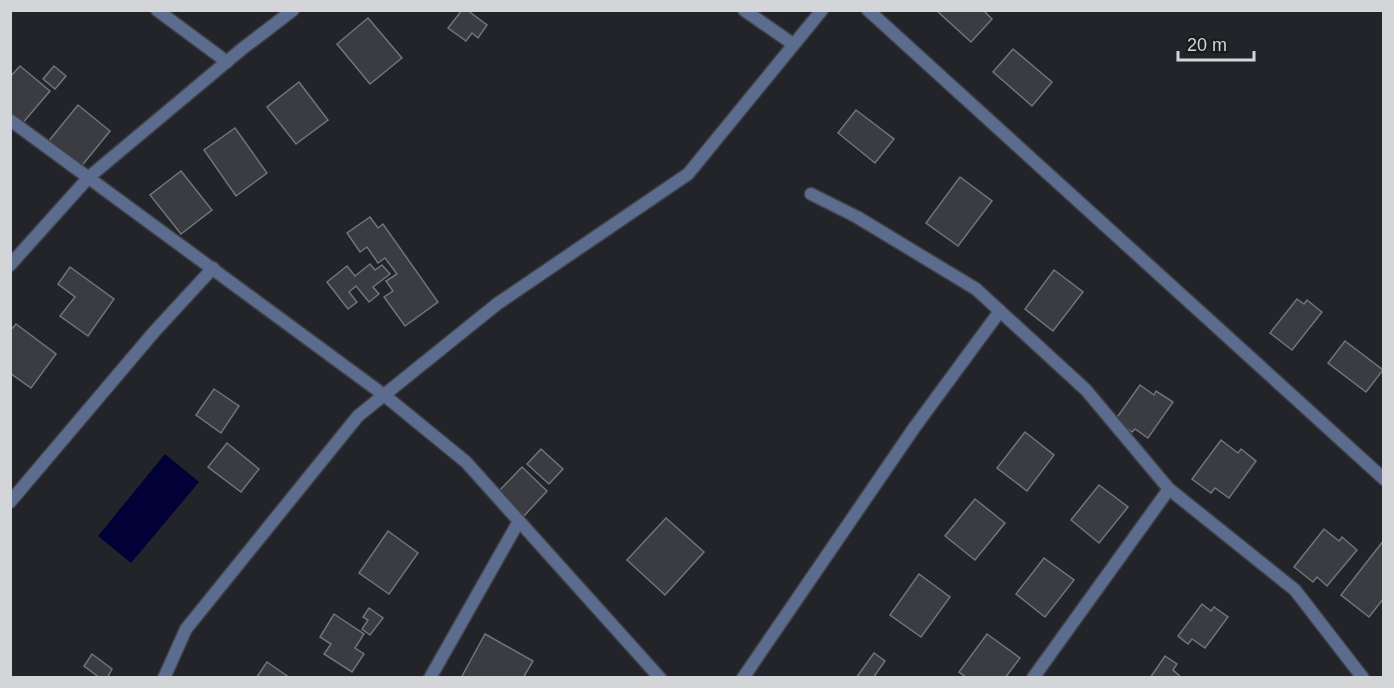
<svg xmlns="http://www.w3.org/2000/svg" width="1394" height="688" viewBox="0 0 1394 688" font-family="Helvetica,sans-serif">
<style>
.water{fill:#010137}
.building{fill:#3a3c41;stroke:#717479;stroke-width:1.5}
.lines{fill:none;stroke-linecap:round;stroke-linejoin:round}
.minor-casing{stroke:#3e4045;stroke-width:15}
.tertiary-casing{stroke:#3e4045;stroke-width:15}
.minor{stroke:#5c6c8f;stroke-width:12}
.tertiary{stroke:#5c6c8f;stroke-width:12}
</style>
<rect width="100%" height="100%" fill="#222429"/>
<polygon class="water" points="165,454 199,482 131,563 98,536"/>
<g class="building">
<polygon points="462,10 467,10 487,25 478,38 472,33 466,41 448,28"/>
<polygon points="936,10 983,10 992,19 971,42"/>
<polygon points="368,18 402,58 370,84 337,44"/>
<polygon points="1013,49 1052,82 1032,106 993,72"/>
<polygon points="20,66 50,91 21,125 10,116 10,77"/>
<polygon points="54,66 66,76 55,89 43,79"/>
<polygon points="299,82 328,120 296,144 267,107"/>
<polygon points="78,105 110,131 80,168 48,142"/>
<polygon points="856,110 894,139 875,163 838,133"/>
<polygon points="235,128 267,173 236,196 204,150"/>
<polygon points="181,171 212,210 181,234 150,195"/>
<polygon points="960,177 992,201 958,246 926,223"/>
<polygon points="370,217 378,228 383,224 438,302 405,326 384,297 393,291 386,281 397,274 385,258 378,263 367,247 360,252 347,233"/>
<polygon points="370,264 375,270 382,265 390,274 373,287 379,294 369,302 356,286 349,292 357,302 348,309 327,282 347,266 355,276"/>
<polygon points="70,267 114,299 88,336 60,316 75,297 58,284"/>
<polygon points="1054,270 1083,292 1053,331 1025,309"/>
<polygon points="1297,299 1304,304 1307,300 1322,312 1292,350 1270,333"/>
<polygon points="16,324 56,354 31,388 10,373 10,331"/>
<polygon points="1345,341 1383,370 1366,392 1328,363"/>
<polygon points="1140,385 1154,395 1156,391 1173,402 1148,438 1135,429 1132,432 1115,420"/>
<polygon points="214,389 239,406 221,433 196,415"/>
<polygon points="1025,432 1054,455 1027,491 997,468"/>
<polygon points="1221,440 1238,453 1241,449 1256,461 1229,498 1215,488 1211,493 1192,479"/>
<polygon points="227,443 259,469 241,492 208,467"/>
<polygon points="541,449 563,469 549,484 527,464"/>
<polygon points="522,467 547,491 524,516 498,492"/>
<polygon points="1099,485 1128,507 1099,543 1071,520"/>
<polygon points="975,499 1005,523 975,560 945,536"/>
<polygon points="666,518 704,552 665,595 627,560"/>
<polygon points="1324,529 1339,541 1342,537 1357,550 1327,586 1317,577 1313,582 1294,567"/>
<polygon points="388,531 418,553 389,594 359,573"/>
<polygon points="1384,540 1384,598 1369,617 1341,595"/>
<polygon points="1044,558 1074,580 1045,617 1016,594"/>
<polygon points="919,574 950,597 921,637 890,615"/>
<polygon points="1202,604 1211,611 1214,607 1228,617 1205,648 1192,639 1188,644 1178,636"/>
<polygon points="369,608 383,618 370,635 362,629 368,620 363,617"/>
<polygon points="334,614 364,634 355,648 364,654 352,672 324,654 331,644 320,637"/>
<polygon points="485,634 533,661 523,678 461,678"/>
<polygon points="987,634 1020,658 1005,678 967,678 959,672"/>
<polygon points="874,653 885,661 873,678 856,678"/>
<polygon points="92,654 112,669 107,678 100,678 84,666"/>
<polygon points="1165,656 1177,664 1173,670 1182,678 1150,678"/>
<polygon points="267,662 290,678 256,678"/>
</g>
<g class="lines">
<defs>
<g id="minor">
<polyline points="157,10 227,62"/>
<polyline points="744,10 793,44"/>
<polyline points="868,10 1384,479"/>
<polyline points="10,120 384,395 466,462 660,678"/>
<polyline points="811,194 857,217 976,289 1086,390 1169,489 1295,590 1363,678"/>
<polyline points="10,265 89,177 242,49 293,10"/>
<polyline points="10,502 154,332 213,268"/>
<polyline points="430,678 519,521"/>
<polyline points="743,678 914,428 1000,311"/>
<polyline points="1033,678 1169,489"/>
</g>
<polyline id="tertiary" points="164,678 186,629 358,416 497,304 688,174 822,10"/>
</defs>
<use href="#minor" class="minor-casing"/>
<use href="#tertiary" class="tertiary-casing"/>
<use href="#minor" class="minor"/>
<use href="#tertiary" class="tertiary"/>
</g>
<rect width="1394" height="688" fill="none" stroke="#d4d5d8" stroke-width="24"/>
<path d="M1178 51v9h76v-9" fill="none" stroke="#d4d5d8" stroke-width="3"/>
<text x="1187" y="51" font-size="18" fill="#d4d5d8" stroke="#191b1f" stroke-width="4.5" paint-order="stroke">20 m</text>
</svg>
